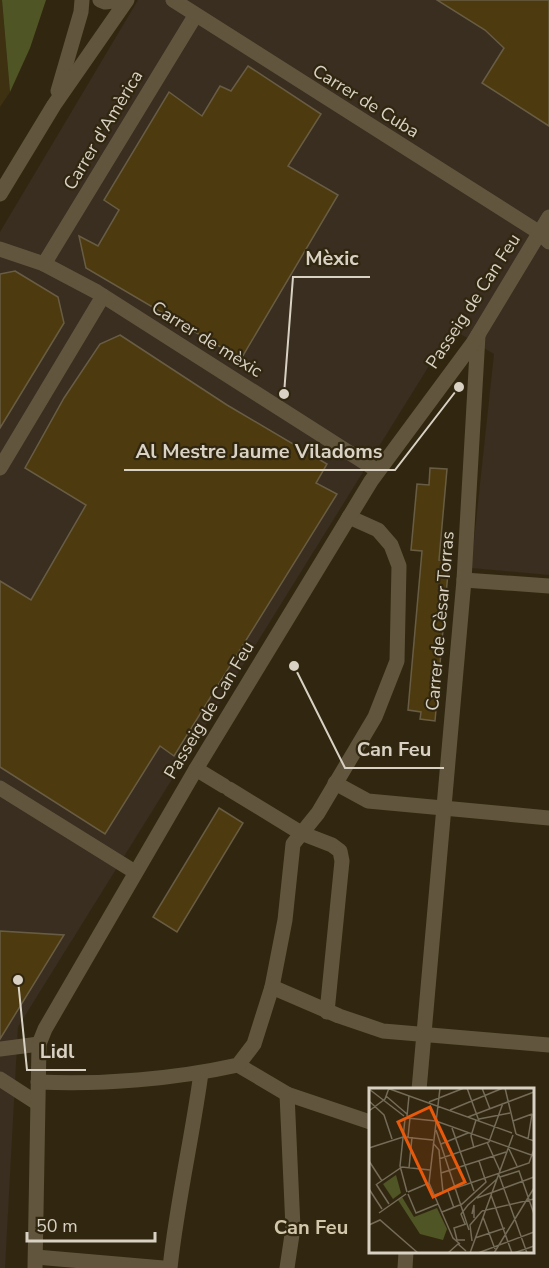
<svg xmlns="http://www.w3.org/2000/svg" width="549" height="1268" viewBox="0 0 549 1268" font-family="'Nunito Sans',sans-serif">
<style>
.built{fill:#3d3111}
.industrial{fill:#392e1f}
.green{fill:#4f5524}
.building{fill:#4d3b0f;stroke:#685d44;stroke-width:1.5}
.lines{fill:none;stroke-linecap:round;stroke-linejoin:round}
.minor{stroke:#61563d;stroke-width:15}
.labels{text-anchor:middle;stroke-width:4.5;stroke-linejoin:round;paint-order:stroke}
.street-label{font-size:18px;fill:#d9d2c4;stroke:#312710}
.neighbourhood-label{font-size:20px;font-weight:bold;fill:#d4c8ac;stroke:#312710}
.inset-road{fill:none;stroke:#746b58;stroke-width:1.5}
.view{fill:#e8590c;fill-opacity:0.15;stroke:#e8590c;stroke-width:3}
.inset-edge{fill:none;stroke:#d9d2c4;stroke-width:3}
.leader{fill:none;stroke:#d9d2c4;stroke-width:2}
.callout-dot{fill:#d9d2c4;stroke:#312710;stroke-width:2}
.callout-label{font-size:20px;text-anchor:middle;font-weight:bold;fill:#d9d2c4;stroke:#312710;stroke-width:4.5;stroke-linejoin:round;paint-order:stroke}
</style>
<rect width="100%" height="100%" fill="#312710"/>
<polygon class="built" points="0,0 2,0 10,92 0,107"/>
<polygon class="industrial" points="138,0 549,0 549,575 471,568 494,354 452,329 18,1027 5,1268 0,1268 0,232"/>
<polygon class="green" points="2,0 46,0 30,48 10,92"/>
<g class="building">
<polygon points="437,0 549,0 549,126 482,83 504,48 485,30"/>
<polygon points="248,66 321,114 288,166 338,195 241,359 86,268 79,236 98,246 119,210 104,200 169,92 202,116 220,86 231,91"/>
<polygon points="15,271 58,297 64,323 0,428 0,274"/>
<polygon points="120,335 227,405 327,464 316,483 337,494 174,756 160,746 105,834 0,767 0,581 31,600 86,505 25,468 64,398 100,344"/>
<polygon points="430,468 447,469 439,560 449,561 435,721 420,719 421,712 408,710 422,551 411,550 417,484 429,485"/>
<polygon points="219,808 243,823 177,932 153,917"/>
<polygon points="0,931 64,935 0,1039"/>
</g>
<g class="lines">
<g class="minor">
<polyline points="100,0 105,2 123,0"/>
<polyline points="173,0 540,233 549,242"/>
<polyline points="58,91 81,12 82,0"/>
<polyline points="0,194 54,105 127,0"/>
<polyline points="0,249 44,264 97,292 378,471"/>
<polyline points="44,264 195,16"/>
<polyline points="0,468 103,296"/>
<polyline points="464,580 549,586"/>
<polyline points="196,769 224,786"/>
<polyline points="335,783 368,801 549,818"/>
<polyline points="0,788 135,872"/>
<polyline points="229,789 301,833 332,845 340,851 342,861 327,1012"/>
<polyline points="272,987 339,1016 383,1031 549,1045"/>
<polyline points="0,1049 39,1044"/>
<polyline points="238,1065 287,1094 370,1122"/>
<polyline points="0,1079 37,1103"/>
<path d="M38,1082C102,1085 175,1079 238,1065L254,1044L272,987L285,920L293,844L318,813L375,717L397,661L399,566L391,545L378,530L349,517"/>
<polyline points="419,1090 464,580 478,335"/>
<polyline points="36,1257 163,1268"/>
<polyline points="35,1268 39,1044 45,1029 196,769 371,481 473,343 549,217"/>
<path d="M170,1268C177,1202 192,1139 201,1073"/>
<polyline points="287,1268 293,1228 287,1094"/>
<polyline points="405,1268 406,1252"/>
</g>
</g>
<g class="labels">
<g class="street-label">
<text transform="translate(366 101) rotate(32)" y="6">Carrer de Cuba</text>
<text transform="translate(103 130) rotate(-59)" y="6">Carrer d'Amèrica</text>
<text transform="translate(473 301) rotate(-57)" y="6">Passeig de Can Feu</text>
<text transform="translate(207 339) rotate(32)" y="6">Carrer de mèxic</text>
<text transform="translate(440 621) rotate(-85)" y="6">Carrer de Cèsar Torras</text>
<text transform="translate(209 710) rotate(-59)" y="6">Passeig de Can Feu</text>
</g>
<g class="neighbourhood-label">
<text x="311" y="1234">Can Feu</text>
</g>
</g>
<g transform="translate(369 1088)">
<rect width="165" height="165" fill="#312710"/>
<path d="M27,87L32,105L24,111L14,96ZM33,109L45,129L68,120L78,141L74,152L51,146L29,112Z" fill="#4f5524"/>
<path class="inset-road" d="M18,0L143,45M71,0L60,95L84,150L91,156M98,0L110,33M113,0L121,21M136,0L147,46M0,1L35,28M17,8L38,26M0,13L15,27L23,51M60,14L95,0M81,22L134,0M0,23L16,11L20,0M38,28L40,8M99,29L165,4M38,30L67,33L165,68M36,31L31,78L38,104M110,31L141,25M144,33L163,26M83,40L105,103M67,42L100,142M147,46L165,53M39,49L41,30M159,51L163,26M118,54L131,83M64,55L70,62L72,85M72,56L99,45M0,60L34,49L64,52M105,60L102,48L107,32M140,61L148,78M70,71L120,54L134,15M0,73L13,93M40,80L43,49M72,85L137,64M72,85L74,104M130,87L158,165M131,89L150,83L165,126M7,96L20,116M8,96L33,79L61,82M0,101L13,121M79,103L85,120M39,104L60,95M39,106L47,125L69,116M66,107L160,75L165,61M122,107L143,165M108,110L165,89M113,123L165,111M73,124L93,116L117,94L110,73M10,125L37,106M103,126L105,117V130M114,129L126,161M96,136L92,126L99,117L128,91M0,137L11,132L49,165M106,150L136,140M96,152H88L85,140L97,136M103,153L101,137L113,123M79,165L89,156L97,163M101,165L144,47M109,165L165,144M125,165L165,100M145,165L165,158"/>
<path class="view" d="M61,19L96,94L64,109L29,34Z"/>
<rect width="165" height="165" class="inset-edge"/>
</g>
<path class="leader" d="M284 394L293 277H370M459 387L395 470H124M294 666L345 768H444M18 980L27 1070H86"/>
<g class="callout-dot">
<circle cx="284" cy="394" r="6"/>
<circle cx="459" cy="387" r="6"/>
<circle cx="294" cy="666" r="6"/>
<circle cx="18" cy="980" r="6"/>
</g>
<g class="callout-label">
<text x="332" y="265">Mèxic</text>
<text x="259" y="458">Al Mestre Jaume Viladoms</text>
<text x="394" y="756">Can Feu</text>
<text x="57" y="1058">Lidl</text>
</g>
<path d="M27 1232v9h128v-9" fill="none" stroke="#d9d2c4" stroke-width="3"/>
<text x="36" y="1232" font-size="18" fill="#d9d2c4" stroke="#312710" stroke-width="4.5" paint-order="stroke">50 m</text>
</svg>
